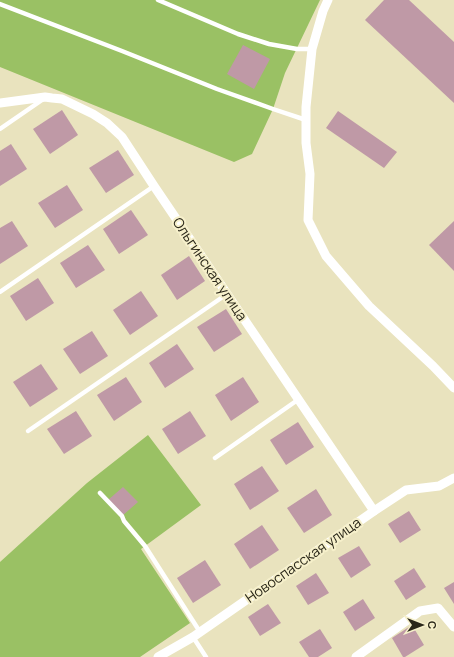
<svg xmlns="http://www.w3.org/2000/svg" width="454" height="657" viewBox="0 0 454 657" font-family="Manrope,sans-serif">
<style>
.green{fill:#9ac164}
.building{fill:#bf99a6}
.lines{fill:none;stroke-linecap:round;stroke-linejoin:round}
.service{stroke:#fff;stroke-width:4.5}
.minor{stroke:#fff;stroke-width:9}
.labels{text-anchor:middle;stroke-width:4;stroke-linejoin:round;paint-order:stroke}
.street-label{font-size:14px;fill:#2a2719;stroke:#f6f0cb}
</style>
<rect width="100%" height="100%" fill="#e9e3be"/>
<g class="green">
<polygon points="0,0 320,0 285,73 273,109 252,154 234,162 0,67"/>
<polygon points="148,435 201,505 141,549 190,623 140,657 0,657 0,562 87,483"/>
</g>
<g class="building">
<polygon points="384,0 409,0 454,42 454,103 365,20"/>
<polygon points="243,45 270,59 254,89 227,74"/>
<polygon points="62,110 78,135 50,154 33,129"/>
<polygon points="338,111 397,152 384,168 326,128"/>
<polygon points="11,144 27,169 0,186 0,151"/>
<polygon points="118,150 134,175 106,193 89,168"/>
<polygon points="67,185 83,210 55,228 38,203"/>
<polygon points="131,210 148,235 119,254 103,229"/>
<polygon points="12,221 28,246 0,264 0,228"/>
<polygon points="454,221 454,271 429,245"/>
<polygon points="88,245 105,270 76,288 60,263"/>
<polygon points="189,256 205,281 177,300 161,275"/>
<polygon points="38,278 54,303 26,321 10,296"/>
<polygon points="141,291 158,316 130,335 113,310"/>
<polygon points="226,309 242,334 214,352 197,327"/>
<polygon points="92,331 108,356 80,374 63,349"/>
<polygon points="177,344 194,369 165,388 149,363"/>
<polygon points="41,364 58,389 30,407 13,382"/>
<polygon points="126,377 142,402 114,421 97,395"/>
<polygon points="243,377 259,402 231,421 215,395"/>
<polygon points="76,411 92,436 64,454 47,429"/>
<polygon points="190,411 206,436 178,454 162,429"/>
<polygon points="298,422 314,447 286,465 270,440"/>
<polygon points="262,466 279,491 250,510 234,484"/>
<polygon points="123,487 138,502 122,516 108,500"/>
<polygon points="316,489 332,515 304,533 287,508"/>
<polygon points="409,511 421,530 400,543 388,524"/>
<polygon points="262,525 279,550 250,569 234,544"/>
<polygon points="359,546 371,565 351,578 338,558"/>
<polygon points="205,560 221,585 193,603 177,578"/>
<polygon points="414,568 426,587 406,600 394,581"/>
<polygon points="316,573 329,593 308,605 296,586"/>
<polygon points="454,582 454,604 444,588"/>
<polygon points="363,599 375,618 355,631 343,612"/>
<polygon points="268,604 281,623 260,636 248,617"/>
<polygon points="412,625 424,645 405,657 403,657 392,638"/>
<polygon points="320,629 332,648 318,657 309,657 299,642"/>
</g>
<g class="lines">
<g class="service">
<polyline points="158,0 238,34 269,44 297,49 312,49"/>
<polyline points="0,4 122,51 217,89 273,109 306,120"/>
<polyline points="0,129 42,100"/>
<polyline points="0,292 154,186"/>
<polyline points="28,431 227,294"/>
<polyline points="215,458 299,399"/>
<polyline points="100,493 122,516 124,521 145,546 200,632"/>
<polyline points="193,637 206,657"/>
</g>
<g class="minor">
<polyline points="328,0 323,11 312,49 306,107 306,143 310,174 308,220 326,256 369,306 433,366 454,388"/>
<polyline points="0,103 45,97 52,98 62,99 93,114 107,123 122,137 154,186 374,511"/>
<polyline points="158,657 193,637 374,511 406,490 439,486 454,478"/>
<polyline points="356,657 420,611 438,608 454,627"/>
</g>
</g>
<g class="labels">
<g class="street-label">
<text transform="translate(210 269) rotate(56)" y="5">Ольгинская улица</text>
<text transform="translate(303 560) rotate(-35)" y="5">Новоспасская улица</text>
</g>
</g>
<g transform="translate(422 625) rotate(90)" stroke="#f6f0cb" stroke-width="3" paint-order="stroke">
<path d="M0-3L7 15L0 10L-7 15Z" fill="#2a2719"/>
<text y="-6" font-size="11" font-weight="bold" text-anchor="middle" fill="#2a2719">С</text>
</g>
</svg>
